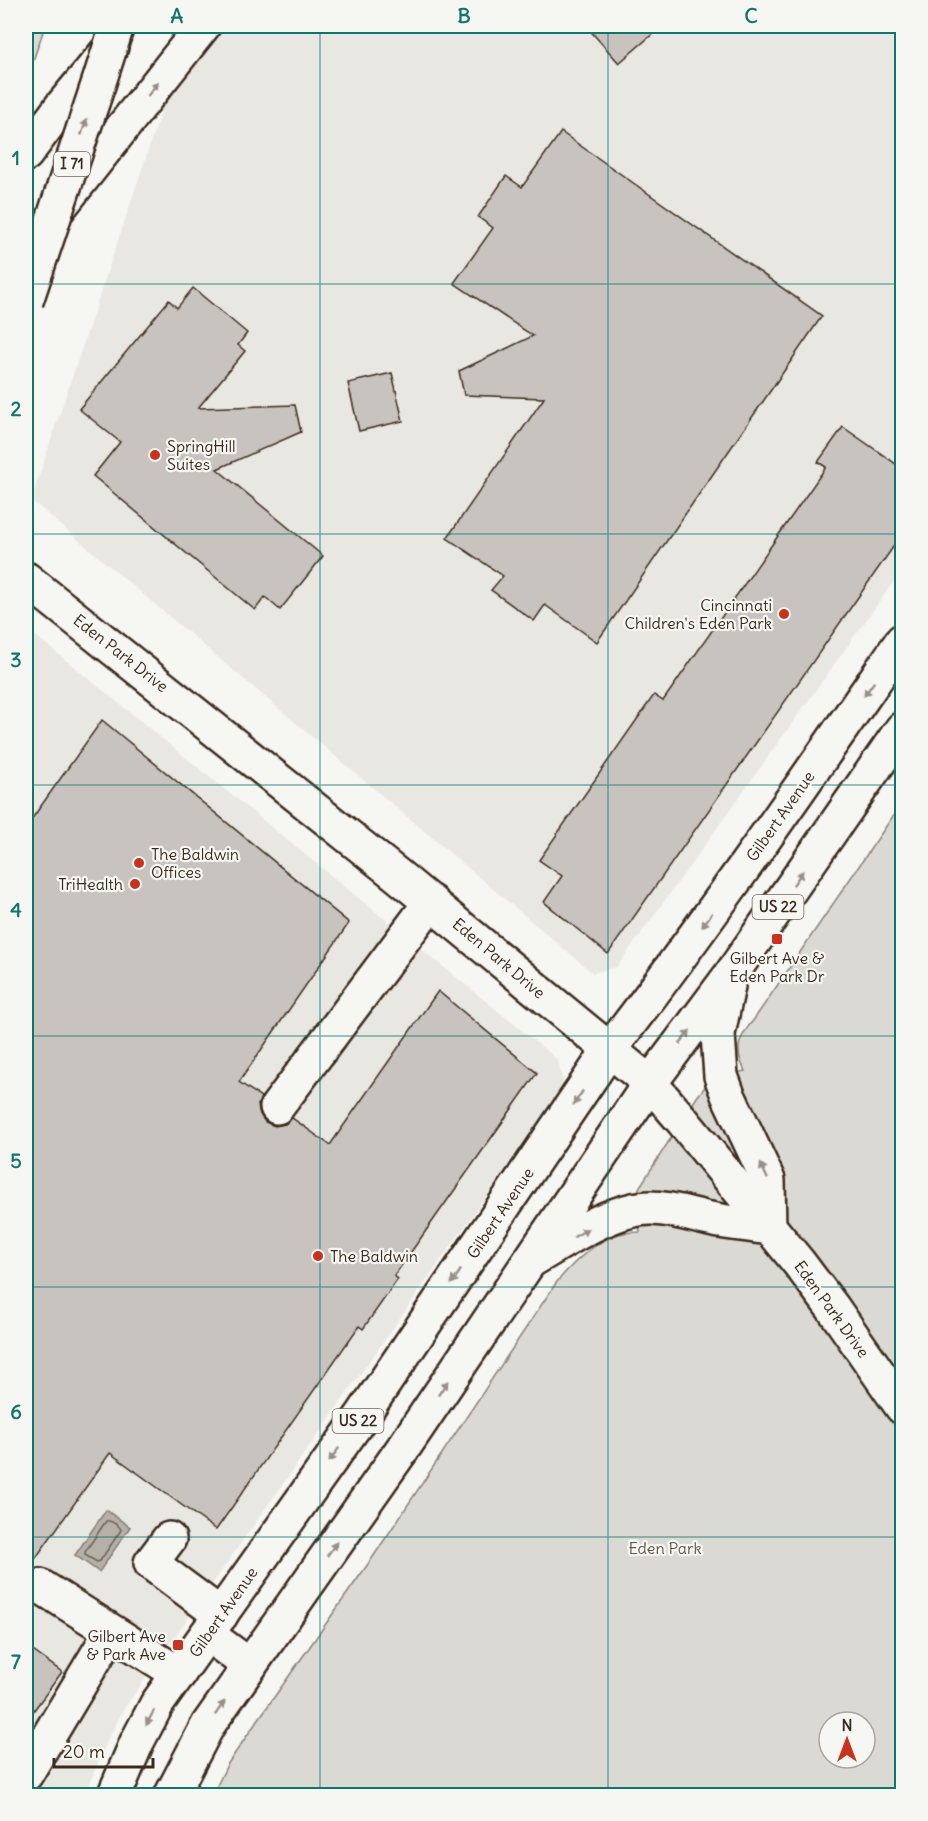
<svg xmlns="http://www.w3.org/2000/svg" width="928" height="1821" viewBox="0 0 928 1821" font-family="Delius,sans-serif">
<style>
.built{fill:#e8e7e2}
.green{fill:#dad9d3;stroke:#8a8278;stroke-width:1.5;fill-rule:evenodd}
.water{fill:#b6b0a9;stroke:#857a71;stroke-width:1.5}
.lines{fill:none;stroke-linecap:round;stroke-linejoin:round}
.shore{stroke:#6c6056;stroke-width:1.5}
.building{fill:#c8c3be;stroke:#3b2a1e;stroke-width:1.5}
.minor-casing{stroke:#3b2a1e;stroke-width:38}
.major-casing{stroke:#3b2a1e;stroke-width:38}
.minor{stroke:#f6f6f2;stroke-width:33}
.major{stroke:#f6f6f2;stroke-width:33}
.highway-bridge-casing{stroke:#3b2a1e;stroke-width:38;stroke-linecap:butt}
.highway-bridge{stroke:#f6f6f2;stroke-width:33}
.oneway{fill:#989088}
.grid{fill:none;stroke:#0f766e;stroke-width:1.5;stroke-opacity:0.55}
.poi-dot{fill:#c8321e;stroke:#f6f6f2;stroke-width:2}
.labels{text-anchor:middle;stroke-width:4.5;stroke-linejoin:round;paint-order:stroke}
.shield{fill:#f6f6f2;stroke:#73675e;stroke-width:1.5}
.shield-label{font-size:15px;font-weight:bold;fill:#3b2a1e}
.poi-label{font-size:16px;fill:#3b2a1e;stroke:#f6f6f2;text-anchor:start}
.street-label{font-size:16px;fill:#3b2a1e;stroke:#f6f6f2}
.park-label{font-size:16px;fill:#63564b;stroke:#f6f6f2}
.neatline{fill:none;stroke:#0f766e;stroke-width:2}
.grid-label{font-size:20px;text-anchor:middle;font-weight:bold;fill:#0f766e}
</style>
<rect width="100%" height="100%" fill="#f6f6f2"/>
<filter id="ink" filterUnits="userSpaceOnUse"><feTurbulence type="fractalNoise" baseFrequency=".0167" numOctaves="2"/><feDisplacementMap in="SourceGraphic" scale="12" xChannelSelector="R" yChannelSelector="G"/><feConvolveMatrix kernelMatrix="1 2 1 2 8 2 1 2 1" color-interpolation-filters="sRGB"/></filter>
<g filter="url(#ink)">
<g class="built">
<polygon points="190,26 902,26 902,570 617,967 593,973 31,500"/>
<polygon points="26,628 558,1060 564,1086 125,1707 110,1735 84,1795 26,1795"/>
</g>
<g class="green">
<polygon points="26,26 45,26 26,81"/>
<path d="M902,803V1795L212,1796L227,1765L246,1737L373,1557L556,1283C571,1265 593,1243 616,1235C623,1232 632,1232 640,1232L636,1198L639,1188L697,1097L711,1079L745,1071C733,1048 740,1036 755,1018ZM829,1722H865V1758H829Z"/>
</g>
<polygon class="water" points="106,1510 130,1527 99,1572 75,1555"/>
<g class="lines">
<path class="shore" d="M106,1521C111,1520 120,1526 121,1530L100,1561L97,1562L85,1555V1552Z"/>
</g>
<g class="building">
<polygon points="586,26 662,26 619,63"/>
<polygon points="561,132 822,316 597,642 545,605 534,621 491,590 503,576 447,538 544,398 464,395 459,371 533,336 454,283 493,228 478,217 506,176 522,187"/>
<polygon points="193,288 247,333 238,345 245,351 198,408 295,405 301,432 217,469 323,556 280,610 265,597 255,610 93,476 120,442 79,409 169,300 177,308"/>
<polygon points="392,373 403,421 359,431 348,383"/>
<polygon points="843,427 903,469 903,533 608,954 544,902 562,876 539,860 654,695 663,701 826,467 818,462"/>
<polygon points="102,720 349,923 239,1082 261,1097 258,1105 260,1114 265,1122 275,1126 285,1124 292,1118 330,1145 438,991 537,1073 394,1276 398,1279 363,1329 359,1326 216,1530 110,1453 26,1572 26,827"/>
<polygon points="26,1646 62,1672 26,1721"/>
</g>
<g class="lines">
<defs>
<g id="minor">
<polyline points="26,154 61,107 111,47"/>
<polyline points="58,209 203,26"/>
<polyline points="26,579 397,875 650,1083 682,1120 799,1263 833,1308 902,1407"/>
<polyline points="277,1107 431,902"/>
<path d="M530,1261C564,1242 611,1208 651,1208C672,1208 690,1215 710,1219C729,1223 750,1225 769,1228"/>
<polyline points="169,1539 151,1563 221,1615"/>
<polyline points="40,1586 179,1674"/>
<polyline points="207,1634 250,1666"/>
<polyline points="26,1774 111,1632"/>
</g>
<g id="major">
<polyline points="728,986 718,1034 721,1076 728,1095 768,1180 769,1228"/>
<path d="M114,1796L137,1742L157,1704L364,1413L610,1049C712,917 807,778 902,641"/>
<polyline points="171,1796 208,1725 406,1444 650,1083 730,976 902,729"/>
</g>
</defs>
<use href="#minor" class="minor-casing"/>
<use href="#major" class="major-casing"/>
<use href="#minor" class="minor"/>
<use href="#major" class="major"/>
<defs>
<polyline id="highway-bridge" points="26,301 99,82 117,26"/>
</defs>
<use href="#highway-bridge" class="highway-bridge-casing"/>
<use href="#highway-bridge" class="highway-bridge"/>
</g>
<defs><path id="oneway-solid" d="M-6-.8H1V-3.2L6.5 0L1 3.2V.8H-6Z" transform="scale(1.5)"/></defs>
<g class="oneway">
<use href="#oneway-solid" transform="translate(153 89) rotate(-52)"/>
<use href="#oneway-solid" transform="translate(84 127) rotate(-71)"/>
<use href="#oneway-solid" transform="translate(869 689) rotate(125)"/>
<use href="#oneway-solid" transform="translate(798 878) rotate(-55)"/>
<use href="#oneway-solid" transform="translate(707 920) rotate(126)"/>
<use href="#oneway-solid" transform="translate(685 1037) rotate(-53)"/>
<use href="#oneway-solid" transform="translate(578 1098) rotate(124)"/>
<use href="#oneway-solid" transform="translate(764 1171) rotate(-115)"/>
<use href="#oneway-solid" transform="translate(581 1233) rotate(-29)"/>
<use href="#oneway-solid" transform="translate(456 1277) rotate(124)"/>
<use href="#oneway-solid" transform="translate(443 1388) rotate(-56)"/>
<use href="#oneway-solid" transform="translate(334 1455) rotate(125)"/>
<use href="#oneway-solid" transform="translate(332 1549) rotate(-55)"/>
<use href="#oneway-solid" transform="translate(220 1708) rotate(-55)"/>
<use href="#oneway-solid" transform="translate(150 1718) rotate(118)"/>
</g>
</g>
<path class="grid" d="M320,26V1796M608,26V1796M26,284H902M26,534H902M26,785H902M26,1036H902M26,1287H902M26,1537H902"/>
<g class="poi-dot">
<circle cx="155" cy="455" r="6"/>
<circle cx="784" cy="614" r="6"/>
<circle cx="139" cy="863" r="6"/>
<circle cx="135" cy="884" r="6"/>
<rect x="771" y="933" width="12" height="12" rx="3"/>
<circle cx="318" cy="1256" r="6"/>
<rect x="172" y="1639" width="12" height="12" rx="3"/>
</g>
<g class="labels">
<g class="shield">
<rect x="54" y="152" width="36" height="24" rx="4.5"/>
<rect x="752.5" y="895" width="51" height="24" rx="4.5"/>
<rect x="332.5" y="1409" width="51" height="24" rx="4.5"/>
</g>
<g class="shield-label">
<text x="72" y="169">I 71</text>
<text x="778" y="912">US 22</text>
<text x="358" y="1426">US 22</text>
</g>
<g class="poi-label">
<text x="167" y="452">SpringHill<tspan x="167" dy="18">Suites</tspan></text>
<text x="772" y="611" text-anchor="end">Cincinnati<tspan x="772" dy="18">Children's Eden Park</tspan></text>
<text x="151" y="860">The Baldwin<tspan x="151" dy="18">Offices</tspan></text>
<text x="123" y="890" text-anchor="end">TriHealth</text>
<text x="777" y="964" text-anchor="middle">Gilbert Ave &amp;<tspan x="777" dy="18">Eden Park Dr</tspan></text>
<text x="330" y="1262">The Baldwin</text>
<text x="166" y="1642" text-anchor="end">Gilbert Ave<tspan x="166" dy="18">&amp; Park Ave</tspan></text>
</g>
<g class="street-label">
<text transform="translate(121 653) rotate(38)" y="6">Eden Park Drive</text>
<text transform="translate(780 816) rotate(-55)" y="6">Gilbert Avenue</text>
<text transform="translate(499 958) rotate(40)" y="6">Eden Park Drive</text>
<text transform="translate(500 1213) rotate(-56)" y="6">Gilbert Avenue</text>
<text transform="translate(832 1309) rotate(54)" y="6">Eden Park Drive</text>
<text transform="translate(223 1612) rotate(-55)" y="6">Gilbert Avenue</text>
</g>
<g class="park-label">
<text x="665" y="1554">Eden Park</text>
</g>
</g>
<rect width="928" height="1821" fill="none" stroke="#f6f6f2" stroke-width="66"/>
<g transform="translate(847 1740)"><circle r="28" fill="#f6f6f2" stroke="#aba49d" stroke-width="1.5"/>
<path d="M0-4.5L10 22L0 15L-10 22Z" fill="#c8321e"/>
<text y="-9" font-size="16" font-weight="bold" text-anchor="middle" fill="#3b2a1e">N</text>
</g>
<path d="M54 1758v9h99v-9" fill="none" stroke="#3b2a1e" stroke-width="3"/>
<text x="63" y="1758" font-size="18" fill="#3b2a1e" stroke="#f6f6f2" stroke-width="4.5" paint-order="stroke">20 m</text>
<rect x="33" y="33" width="862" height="1755" class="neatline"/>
<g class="grid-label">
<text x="177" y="23">A</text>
<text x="464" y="23">B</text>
<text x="751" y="23">C</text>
<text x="16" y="165">1</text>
<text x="16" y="416">2</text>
<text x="16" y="667">3</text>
<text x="16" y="917">4</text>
<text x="16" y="1168">5</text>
<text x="16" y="1419">6</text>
<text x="16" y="1669">7</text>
</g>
</svg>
